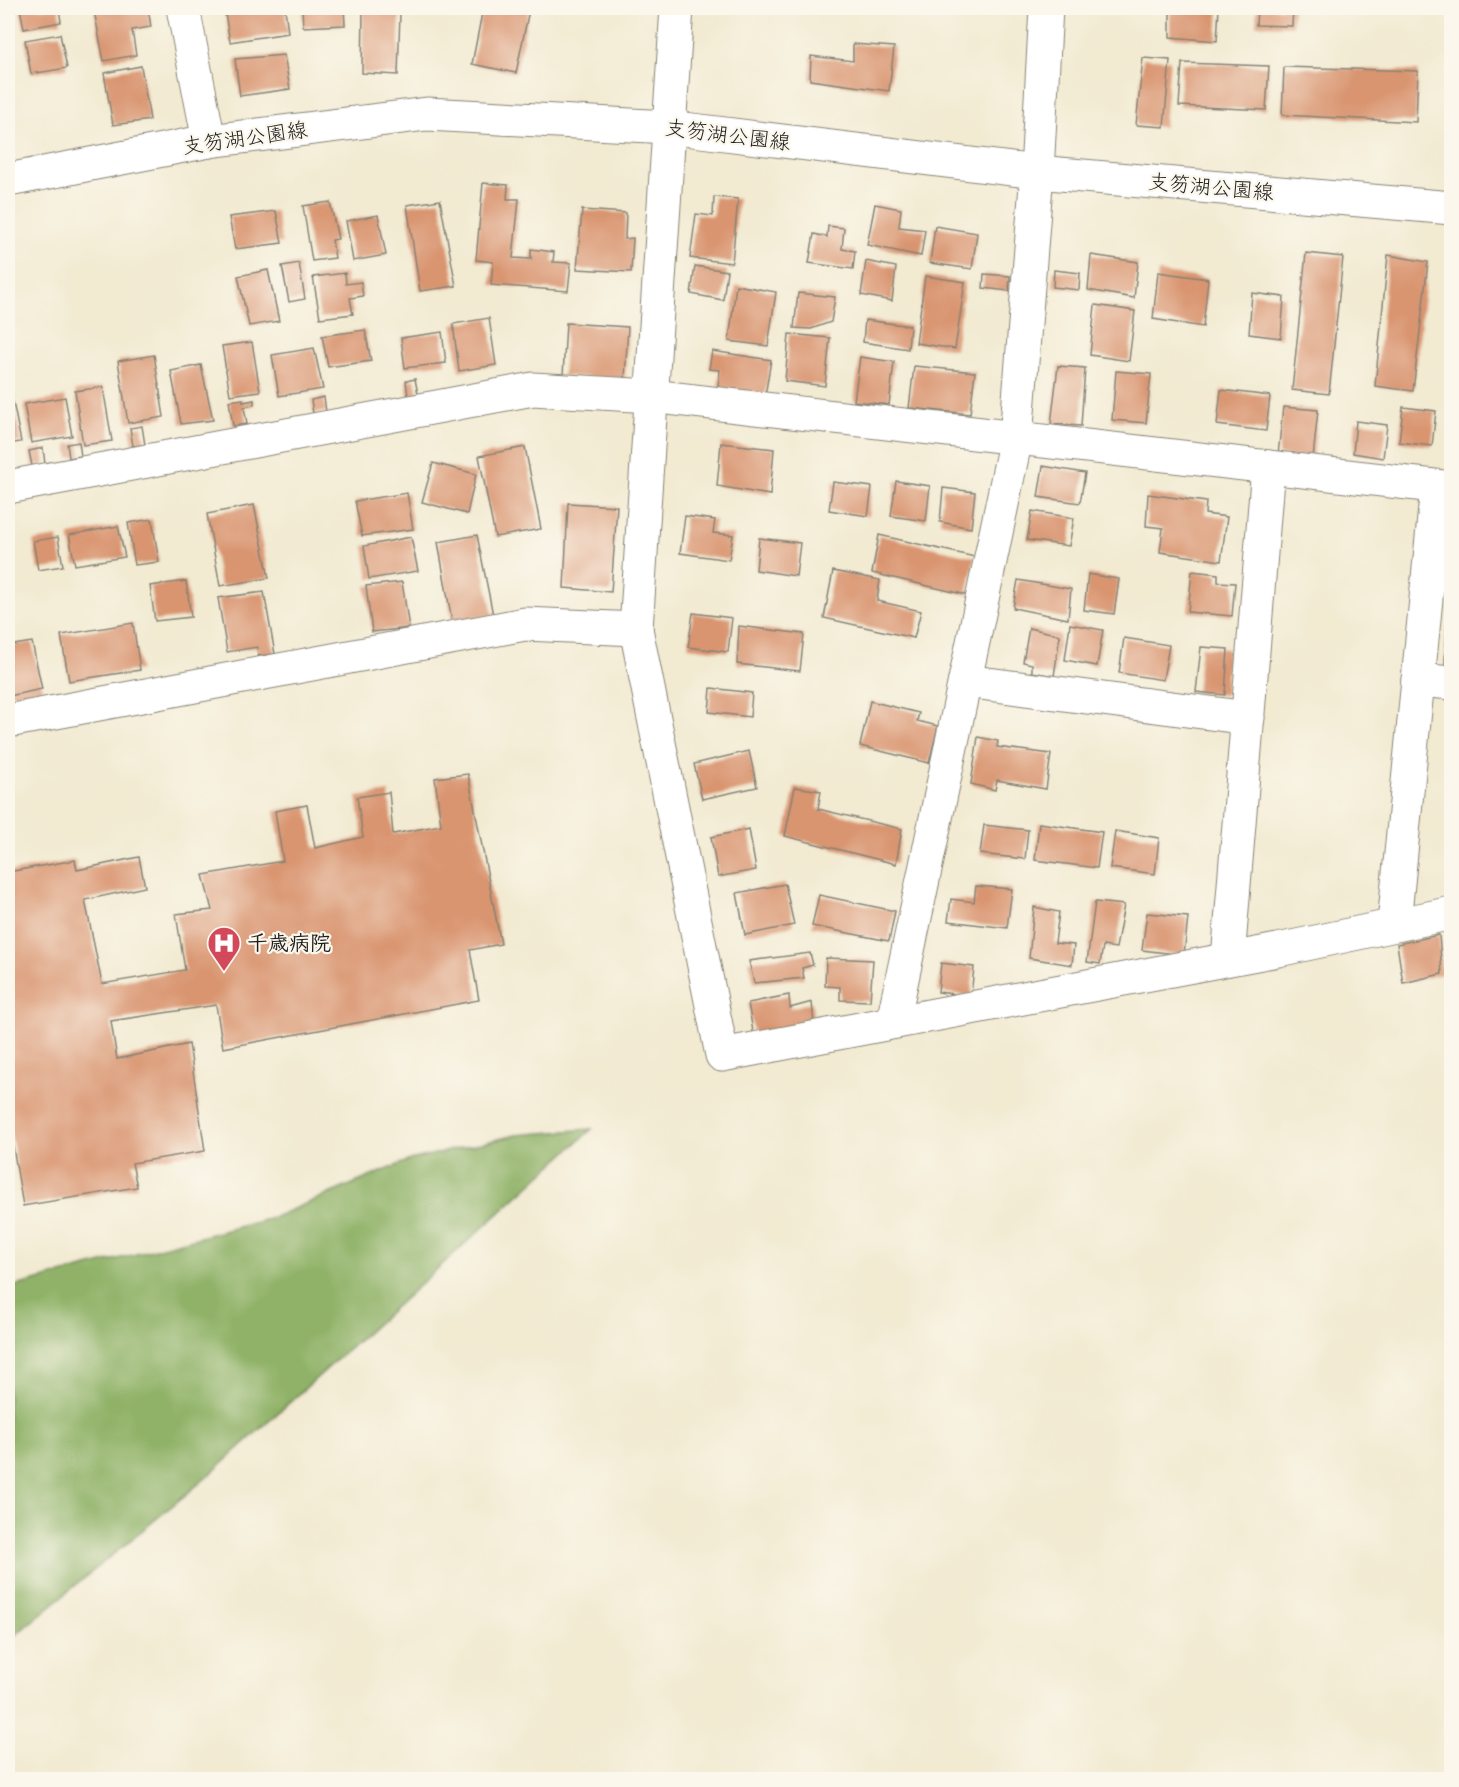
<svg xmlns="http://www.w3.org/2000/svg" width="1459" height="1787" viewBox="0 0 1459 1787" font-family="'Shantell Sans','Klee One',sans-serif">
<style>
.forest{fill:#90b267;stroke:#566742;stroke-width:1.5}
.building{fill:#d9946f}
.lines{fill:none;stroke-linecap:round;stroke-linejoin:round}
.street-casing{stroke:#878376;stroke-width:35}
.primary-casing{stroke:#878376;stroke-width:35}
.street{stroke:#fff;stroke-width:33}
.primary{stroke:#fff;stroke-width:33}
.labels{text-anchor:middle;stroke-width:4.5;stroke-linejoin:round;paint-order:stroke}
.street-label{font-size:21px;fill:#1c1c1c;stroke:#fbf7ec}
.poi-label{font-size:21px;font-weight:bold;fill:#1c1c1c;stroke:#fbf7ec;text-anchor:start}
</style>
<rect width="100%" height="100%" fill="#fbf7ec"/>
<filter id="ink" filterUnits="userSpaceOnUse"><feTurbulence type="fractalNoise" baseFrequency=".0167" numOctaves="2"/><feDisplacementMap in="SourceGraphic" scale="12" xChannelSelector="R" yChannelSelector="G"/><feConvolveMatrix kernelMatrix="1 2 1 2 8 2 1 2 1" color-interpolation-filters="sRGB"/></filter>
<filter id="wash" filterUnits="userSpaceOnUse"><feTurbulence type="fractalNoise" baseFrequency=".008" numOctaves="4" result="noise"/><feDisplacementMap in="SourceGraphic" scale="24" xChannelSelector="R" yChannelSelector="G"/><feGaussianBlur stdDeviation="1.35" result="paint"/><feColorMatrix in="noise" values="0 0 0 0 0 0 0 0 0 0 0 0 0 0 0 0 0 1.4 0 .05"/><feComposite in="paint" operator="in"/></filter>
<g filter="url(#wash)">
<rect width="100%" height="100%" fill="#f2ead1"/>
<polygon class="forest" points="592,1129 207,1477 8,1641 8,1288 272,1218 410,1160 516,1135"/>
<g id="blocks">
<g class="building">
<polygon points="20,8 59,8 61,22 24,29"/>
<polygon points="115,8 148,8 151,27 132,30 136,55 104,61 94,11"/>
<polygon points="224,8 261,8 262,10 285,8 288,33 230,42"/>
<polygon points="302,8 344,8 345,25 303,27"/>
<polygon points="439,8 459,8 459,14 439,12"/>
<polygon points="483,8 518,8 529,10 516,73 472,64"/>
<polygon points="1170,8 1219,8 1217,41 1170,37"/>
<polygon points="1257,8 1293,8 1292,26 1256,25"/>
<polygon points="363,9 400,12 398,75 362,73"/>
<polygon points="60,34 67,68 31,74 25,40"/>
<polygon points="853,44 894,47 889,91 810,80 811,56 853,61"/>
<polygon points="284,55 290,89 240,96 235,59"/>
<polygon points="1143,58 1170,60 1164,127 1136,125"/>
<polygon points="1182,63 1269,66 1266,110 1179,106"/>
<polygon points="141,66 150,120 113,125 104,73"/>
<polygon points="1284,67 1418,71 1416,122 1282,115"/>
<polygon points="483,183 508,185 507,199 519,199 513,258 531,259 531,249 554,252 553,262 571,263 568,291 491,285 493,262 476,260"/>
<polygon points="714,197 738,199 732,263 690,258 696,214 713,216"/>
<polygon points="440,200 456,286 420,291 407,205"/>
<polygon points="330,202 338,239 332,240 335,258 312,261 303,206"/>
<polygon points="875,204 901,209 899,227 925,230 921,256 867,245"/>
<polygon points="582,210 626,213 625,239 633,238 631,272 577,269"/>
<polygon points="276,211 282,243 235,249 229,217"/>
<polygon points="378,215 386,255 353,261 346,221"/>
<polygon points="828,226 844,228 842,249 855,251 853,269 809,263 814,234 827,237"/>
<polygon points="935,226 977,233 972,269 930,263"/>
<polygon points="1306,253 1343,257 1329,394 1292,390"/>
<polygon points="1091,255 1138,262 1134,298 1088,290"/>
<polygon points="1388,255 1428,262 1413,391 1375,386"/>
<polygon points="866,261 896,267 892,301 861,295"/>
<polygon points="299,263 305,299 289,302 282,266"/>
<polygon points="695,266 727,271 723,300 691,294"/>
<polygon points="268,270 279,321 249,326 238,276"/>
<polygon points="1054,270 1080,273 1079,290 1053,287"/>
<polygon points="1158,272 1208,279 1203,327 1153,319"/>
<polygon points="345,273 346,284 361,282 363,296 350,298 353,314 320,318 313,277"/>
<polygon points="984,274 1010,276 1009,291 983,288"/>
<polygon points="925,276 965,282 955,349 916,343"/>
<polygon points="736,285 776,292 768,346 729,341"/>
<polygon points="798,293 835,297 831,322 811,329 794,328"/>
<polygon points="1252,293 1284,297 1281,338 1249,334"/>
<polygon points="1095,305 1135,311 1129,361 1090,355"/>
<polygon points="489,318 496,365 459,371 453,324"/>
<polygon points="865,320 910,326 908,349 863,342"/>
<polygon points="566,323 628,327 625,379 563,376"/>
<polygon points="365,330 371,361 328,367 322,336"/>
<polygon points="442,332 446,363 405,368 401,338"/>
<polygon points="789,334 830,338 825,386 785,381"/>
<polygon points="252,342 260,391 230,395 222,346"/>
<polygon points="314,348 323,389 279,396 272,355"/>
<polygon points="712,351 771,360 765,396 718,387 720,370 709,369"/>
<polygon points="154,355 164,417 128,423 118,361"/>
<polygon points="860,357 894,362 889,405 854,401"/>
<polygon points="201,365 213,420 181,424 171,371"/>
<polygon points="914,366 975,372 970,414 909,408"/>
<polygon points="1058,366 1085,368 1081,426 1051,424"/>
<polygon points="1116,371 1151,374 1146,423 1112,420"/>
<polygon points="415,379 418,394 408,396 406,381"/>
<polygon points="103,387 112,441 83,445 75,391"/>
<polygon points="1221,390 1270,396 1266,431 1217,425"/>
<polygon points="65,397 72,436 31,443 24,404"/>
<polygon points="324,397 326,412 313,413 311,400"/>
<polygon points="243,399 243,402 254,400 254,405 244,407 247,424 233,426 229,401"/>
<polygon points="13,402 21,442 8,444 8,403"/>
<polygon points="1283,407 1318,410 1313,458 1278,455"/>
<polygon points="1403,407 1436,411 1432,446 1399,442"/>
<polygon points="1356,421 1387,425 1383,458 1353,453"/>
<polygon points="142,426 145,445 133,446 130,428"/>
<polygon points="79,442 81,456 69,458 67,444"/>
<polygon points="721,443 774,449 770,495 717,486"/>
<polygon points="525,447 541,529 495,537 479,456"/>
<polygon points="43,448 45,464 32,466 29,451"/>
<polygon points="433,463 476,474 467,514 422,502"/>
<polygon points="1043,466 1085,473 1080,503 1038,497"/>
<polygon points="896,481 930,486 926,521 891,516"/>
<polygon points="833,482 872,487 868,516 829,510"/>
<polygon points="943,488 975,492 971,528 940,522"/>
<polygon points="407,493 413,529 362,536 355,501"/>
<polygon points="1148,494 1206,502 1205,514 1227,517 1221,561 1160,552 1163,528 1146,526"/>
<polygon points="568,503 617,506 611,592 564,588"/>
<polygon points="254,505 269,578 220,586 207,514"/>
<polygon points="1032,511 1074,518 1069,546 1027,540"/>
<polygon points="685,516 715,520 713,533 733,535 729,560 680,553"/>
<polygon points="152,519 159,562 135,565 128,523"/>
<polygon points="118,526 125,557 75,565 69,535"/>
<polygon points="477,535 493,615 452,622 438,542"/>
<polygon points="879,535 975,557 967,595 872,573"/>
<polygon points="58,537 63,566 38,570 33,541"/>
<polygon points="411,537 418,571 369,579 364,546"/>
<polygon points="759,538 800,543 796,576 756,570"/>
<polygon points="833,571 880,580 877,601 921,611 914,638 824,618"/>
<polygon points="1192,571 1218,574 1218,582 1235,583 1232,616 1188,612"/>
<polygon points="1088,574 1119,579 1114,614 1084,610"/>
<polygon points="1018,580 1071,589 1068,619 1013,608"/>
<polygon points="186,581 191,617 155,621 150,586"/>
<polygon points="402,582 409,628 372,632 366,586"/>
<polygon points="264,592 275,654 258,656 257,647 227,652 218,598"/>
<polygon points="693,613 732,618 728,652 688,647"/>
<polygon points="133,623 140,670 69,681 61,635"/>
<polygon points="1070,624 1103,630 1097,666 1065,660"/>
<polygon points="739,626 804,634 800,671 737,664"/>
<polygon points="1447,627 1452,628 1452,664 1445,664"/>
<polygon points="1029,628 1060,635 1054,676 1032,672 1032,664 1023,662"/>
<polygon points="1124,638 1169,645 1163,680 1119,673"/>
<polygon points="32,642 42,689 9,696 8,646"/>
<polygon points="1201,647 1228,649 1225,695 1196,692"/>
<polygon points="711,688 752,693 750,717 709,712"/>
<polygon points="870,701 919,713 917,721 938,726 929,763 860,746"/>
<polygon points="978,737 998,741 997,747 1051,754 1046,789 997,780 995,790 971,784"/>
<polygon points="749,751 757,787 702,799 694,764"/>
<polygon points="468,774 501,944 470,950 479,1000 223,1048 216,1005 111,1021 117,1059 189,1044 205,1151 132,1163 137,1187 23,1206 8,1117 8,872 75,860 77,870 139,857 145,887 85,900 102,984 185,970 176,914 212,910 203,875 283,861 275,811 307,805 315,848 363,837 357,797 389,792 393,834 441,825 435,778"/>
<polygon points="795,787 821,791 818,809 902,829 896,864 785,836"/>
<polygon points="1039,823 1102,832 1097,868 1035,860"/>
<polygon points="984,825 1028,830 1025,859 980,854"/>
<polygon points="749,829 756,870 718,877 711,837"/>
<polygon points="1115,831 1159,838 1155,874 1110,868"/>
<polygon points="785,884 794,925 745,935 737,893"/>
<polygon points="976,886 1012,889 1007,928 948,921 951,899 974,902"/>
<polygon points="819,895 895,911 889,941 812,926"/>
<polygon points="1095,902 1124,905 1116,948 1103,946 1100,964 1087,962"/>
<polygon points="1034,907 1059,912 1055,943 1074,945 1072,965 1029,958"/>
<polygon points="1147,913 1188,917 1184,955 1142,950"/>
<polygon points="1439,935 1442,974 1403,983 1397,944"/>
<polygon points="810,953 813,965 802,968 804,978 754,983 749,961"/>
<polygon points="826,958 873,960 870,1001 840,1000 840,987 825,986"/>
<polygon points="941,963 974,967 971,996 938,992"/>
<polygon points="789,995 790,1008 812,1002 814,1025 754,1037 748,1003"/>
</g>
</g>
</g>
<g filter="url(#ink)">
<use href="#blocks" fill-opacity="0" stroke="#878376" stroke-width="1.5"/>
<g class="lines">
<defs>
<g id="street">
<polyline points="183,8 209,141"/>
<polyline points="677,8 636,629 722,1055 1278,950 1452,913"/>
<polyline points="8,487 533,389 651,396 1452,488"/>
<polyline points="1418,680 1452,683"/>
<polyline points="965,681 1248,718"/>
<polyline points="8,721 525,624 636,629"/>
<polyline points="1394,924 1437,487"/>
<polyline points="1228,959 1268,467"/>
<polyline points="893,1022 1016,438 1037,172 1046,8"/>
</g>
<polyline id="primary" points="8,180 209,141 427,114 668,127 1037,172 1452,208"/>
</defs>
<use href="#street" class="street-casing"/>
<use href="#primary" class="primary-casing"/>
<use href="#street" class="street"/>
<use href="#primary" class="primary"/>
</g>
</g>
<defs>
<symbol id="hospital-pin" viewBox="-11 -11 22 30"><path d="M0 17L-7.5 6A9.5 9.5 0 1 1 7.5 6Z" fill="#d1495b" stroke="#fbf7ec"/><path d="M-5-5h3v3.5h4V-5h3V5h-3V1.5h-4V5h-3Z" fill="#fff"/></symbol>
</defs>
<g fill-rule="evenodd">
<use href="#hospital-pin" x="205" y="924" width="38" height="52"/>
</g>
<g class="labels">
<g class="street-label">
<text transform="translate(728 135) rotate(7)" y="7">支笏湖公園線</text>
<text transform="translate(245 138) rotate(-8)" y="7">支笏湖公園線</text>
<text transform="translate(1211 187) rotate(5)" y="7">支笏湖公園線</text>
</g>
<g class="poi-label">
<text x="247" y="950">千歳病院</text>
</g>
</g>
<rect width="1459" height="1787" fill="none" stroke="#fbf7ec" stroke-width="30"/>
</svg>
